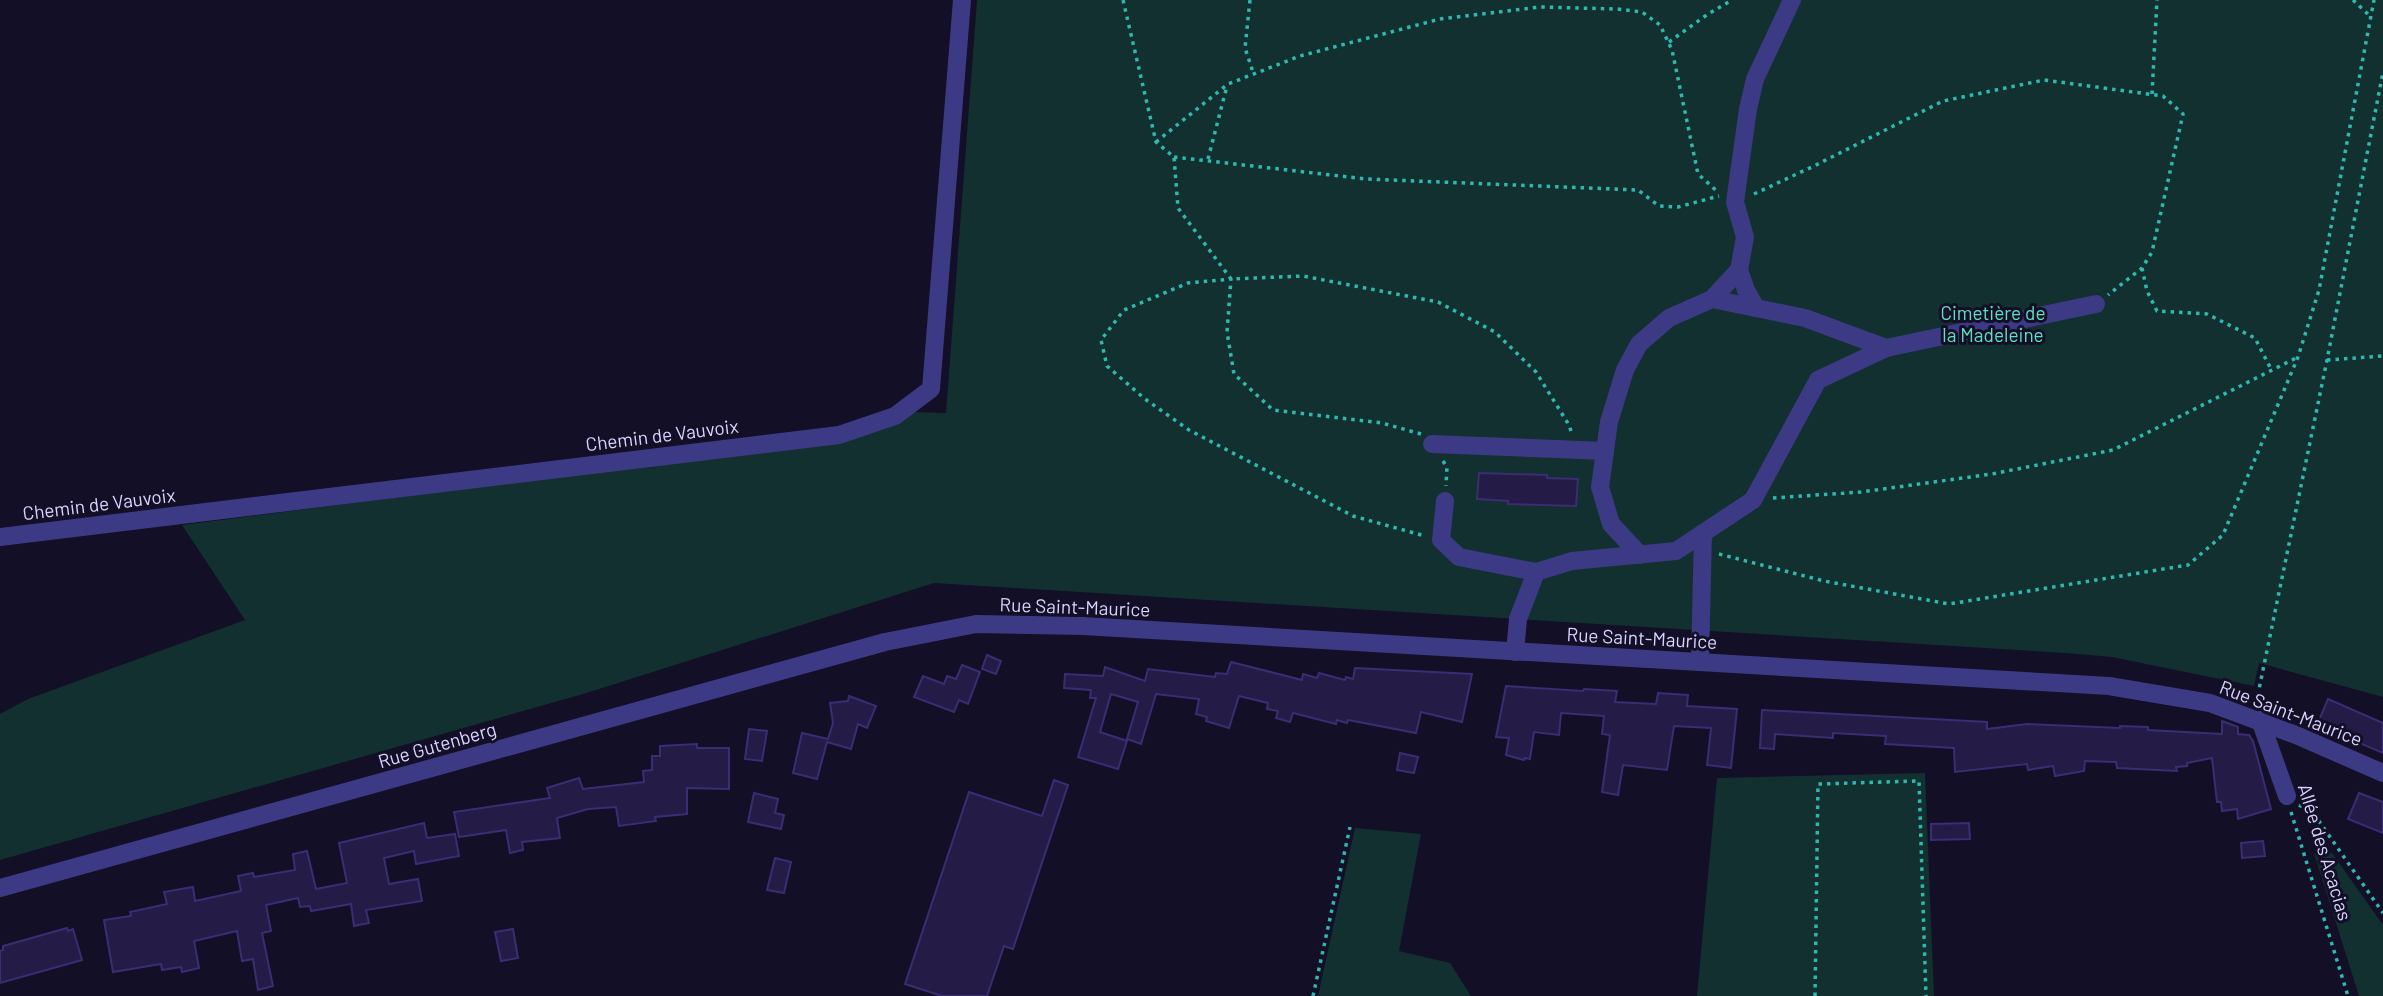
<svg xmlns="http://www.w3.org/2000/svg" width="2383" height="996" viewBox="0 0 2383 996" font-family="Barlow,sans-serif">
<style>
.green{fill:#12302f}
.building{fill:#241b47;stroke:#3b2d73;stroke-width:2}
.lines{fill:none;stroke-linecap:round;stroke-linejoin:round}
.path{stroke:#2fb8b0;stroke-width:3.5;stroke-dasharray:3.5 5;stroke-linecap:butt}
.minor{stroke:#3d3a85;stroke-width:18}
.labels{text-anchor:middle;stroke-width:6;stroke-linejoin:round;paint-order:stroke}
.park-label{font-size:19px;fill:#5fe0c0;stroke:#130f26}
.street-label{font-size:19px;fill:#d9d4ff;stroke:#130f26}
</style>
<rect width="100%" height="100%" fill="#130f26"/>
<g class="green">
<polygon points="977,0 2383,0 2383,697 2259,663 2254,686 2112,657 2066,653 934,583 583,694 0,860 0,714 28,699 245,620 182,525 830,442 913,412 946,413"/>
<polygon points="1925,773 1934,996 1697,996 1717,778"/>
<polygon points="1355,828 1421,834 1399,951 1450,963 1471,996 1318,996"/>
<polygon points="2314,853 2332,853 2383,925 2383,996 2359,996"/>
</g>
<g class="building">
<polygon points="1479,473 1547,475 1547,478 1578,479 1576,506 1508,504 1508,501 1477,499"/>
<polygon points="987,655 1001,661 996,674 982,669"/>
<polygon points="1231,662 1302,680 1303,674 1317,678 1319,673 1345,680 1346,677 1353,679 1355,668 1472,674 1462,722 1421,712 1416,733 1348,720 1347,723 1337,720 1336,724 1293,713 1290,722 1276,718 1278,711 1267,709 1268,703 1239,696 1229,728 1206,721 1207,717 1196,714 1199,699 1156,694 1141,744 1127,739 1138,702 1111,694 1100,732 1127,741 1118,769 1078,757 1096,698 1090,698 1091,690 1064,688 1065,674 1103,676 1105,667 1145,681 1148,669 1215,677 1216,673 1227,674"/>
<polygon points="962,665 980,672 968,704 959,700 954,712 914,697 923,676 944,684 947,676 956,679"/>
<polygon points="1506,686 1583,691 1584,689 1617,691 1615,702 1656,704 1658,693 1688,695 1687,706 1737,709 1731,768 1707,765 1711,728 1674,726 1667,770 1623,765 1618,795 1602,792 1610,735 1602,734 1604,716 1561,713 1559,735 1534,732 1530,759 1525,758 1524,760 1506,755 1509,738 1496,737"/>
<polygon points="849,696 876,706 867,728 858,724 851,749 827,742 817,779 793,773 802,733 828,739 833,723 830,703 848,701"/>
<polygon points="2328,699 2383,723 2383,753 2317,725"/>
<polygon points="1762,710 1987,722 1987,729 2027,724 2120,728 2120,726 2148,727 2148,730 2222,734 2222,721 2238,727 2238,734 2249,735 2253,741 2271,809 2238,819 2237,809 2222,811 2221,802 2217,802 2212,758 2187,763 2187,766 2176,767 2177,771 2117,768 2116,762 2085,761 2084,771 2055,776 2053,766 2028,770 2027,764 1955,772 1954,748 1885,744 1886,736 1833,733 1833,738 1775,734 1774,749 1760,748"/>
<polygon points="749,729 767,731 762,761 745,759"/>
<polygon points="697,744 697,748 729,748 729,789 687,788 687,814 655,817 656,821 619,826 616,807 588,809 557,818 560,838 522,842 523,850 510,853 506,830 459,837 454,812 550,798 547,788 579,778 583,789 644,782 643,771 652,770 652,756 660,756 660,746"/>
<polygon points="1400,753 1418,757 1414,773 1397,770"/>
<polygon points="1054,780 1068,785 1013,949 1004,946 987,996 942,996 905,984 969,792 1042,816"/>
<polygon points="754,793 778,799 775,813 784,815 781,829 748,822"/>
<polygon points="2359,793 2383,802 2383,833 2348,819"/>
<polygon points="424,823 427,838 455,834 459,856 416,864 414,851 384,858 389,884 418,879 422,901 366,910 369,923 354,926 351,904 311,911 310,906 300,907 298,898 266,905 271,931 262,933 273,986 258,990 253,959 242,961 237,931 194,941 199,968 182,972 181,967 162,970 161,964 113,972 104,920 131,916 130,912 167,904 164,892 193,887 195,901 241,891 238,876 253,873 254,877 295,870 293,854 307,851 316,889 347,883 339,843"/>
<polygon points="1969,823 1970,839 1931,840 1931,824"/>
<polygon points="2263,841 2265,856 2242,858 2241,843"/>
<polygon points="775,858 791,862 784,893 767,890"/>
<polygon points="67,928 68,931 73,929 82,960 0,983 0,951 3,950 3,946"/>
<polygon points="513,929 518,958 501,961 495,932"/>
</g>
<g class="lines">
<g class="path">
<polyline points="1123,0 1156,142 1174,157 1178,208 1231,279 1303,276 1438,302 1495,332 1536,372 1569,425 1572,434"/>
<polyline points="1250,0 1245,48 1253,72"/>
<polyline points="2353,0 2371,17"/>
<polyline points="1669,42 1708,14 1732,0"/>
<polyline points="2152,94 2157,0"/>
<polyline points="1156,142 1228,84 1300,56 1440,19 1540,7 1617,9 1642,12 1660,25 1672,50 1698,174 1719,193"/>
<polyline points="1174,157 1366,179 1638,190 1659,206 1678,207 1719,196"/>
<polyline points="1208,159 1227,86"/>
<polyline points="1754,194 1816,165 1943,101 2044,80 2163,96 2183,114 2152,252 2142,268 2108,295"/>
<polyline points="2142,268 2147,291 2157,311 2207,314 2255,338 2272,371"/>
<polyline points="2327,360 2383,356"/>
<polyline points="1421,434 1382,423 1273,410 1234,374 1227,332 1231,279 1188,283 1124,310 1101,340 1107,366 1145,399 1189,430 1353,516 1425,536"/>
<polyline points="1443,461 1447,467 1446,486"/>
<polyline points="1773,498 1861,492 1992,474 2113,450 2296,358"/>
<polyline points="1719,554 1824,581 1949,604 2188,565 2223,535 2298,357 2319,290 2374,0"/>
<polyline points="2257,704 2257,699 2327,360 2383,72"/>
<polyline points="2299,805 2314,814 2383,913"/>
<polyline points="2291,812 2348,996"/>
<polyline points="1313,996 1350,827"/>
<polyline points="1815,996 1818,784 1919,781 1926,996"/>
</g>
<g class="minor">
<polyline points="1739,270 1746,290 1756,308"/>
<polyline points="1712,299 1805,318 1886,348"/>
<polyline points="1432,444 1605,451"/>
<polyline points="1445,501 1441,540 1459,557 1536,572 1572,561 1676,551 1753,500 1818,380 1886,348 2096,304"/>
<polyline points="0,537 839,435 895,416 931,389 962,0"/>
<polyline points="1640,555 1611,524 1600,487 1609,422 1625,370 1639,344 1669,318 1712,299 1739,270 1745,237 1735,202 1748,109 1755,79 1792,0"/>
<polyline points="1515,652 1518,619 1536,572"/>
<polyline points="1700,662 1703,533"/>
<polyline points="2260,720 2287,796"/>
<polyline points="0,888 885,642 976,624 1083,626 2109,686 2210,703 2296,735 2383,773"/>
</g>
</g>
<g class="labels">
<g class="park-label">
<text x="1993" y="320">Cimetière de<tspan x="1993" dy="22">la Madeleine</tspan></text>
</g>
<g class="street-label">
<text transform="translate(662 435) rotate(-7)" y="7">Chemin de Vauvoix</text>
<text transform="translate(99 504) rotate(-7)" y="7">Chemin de Vauvoix</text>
<text transform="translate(1075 607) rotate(2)" y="7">Rue Saint-Maurice</text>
<text transform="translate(1642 638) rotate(3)" y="7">Rue Saint-Maurice</text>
<text transform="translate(2291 713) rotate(21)" y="7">Rue Saint-Maurice</text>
<text transform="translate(437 745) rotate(-16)" y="7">Rue Gutenberg</text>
<text transform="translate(2325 852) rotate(73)" y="7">Allée des Acacias</text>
</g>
</g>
</svg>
